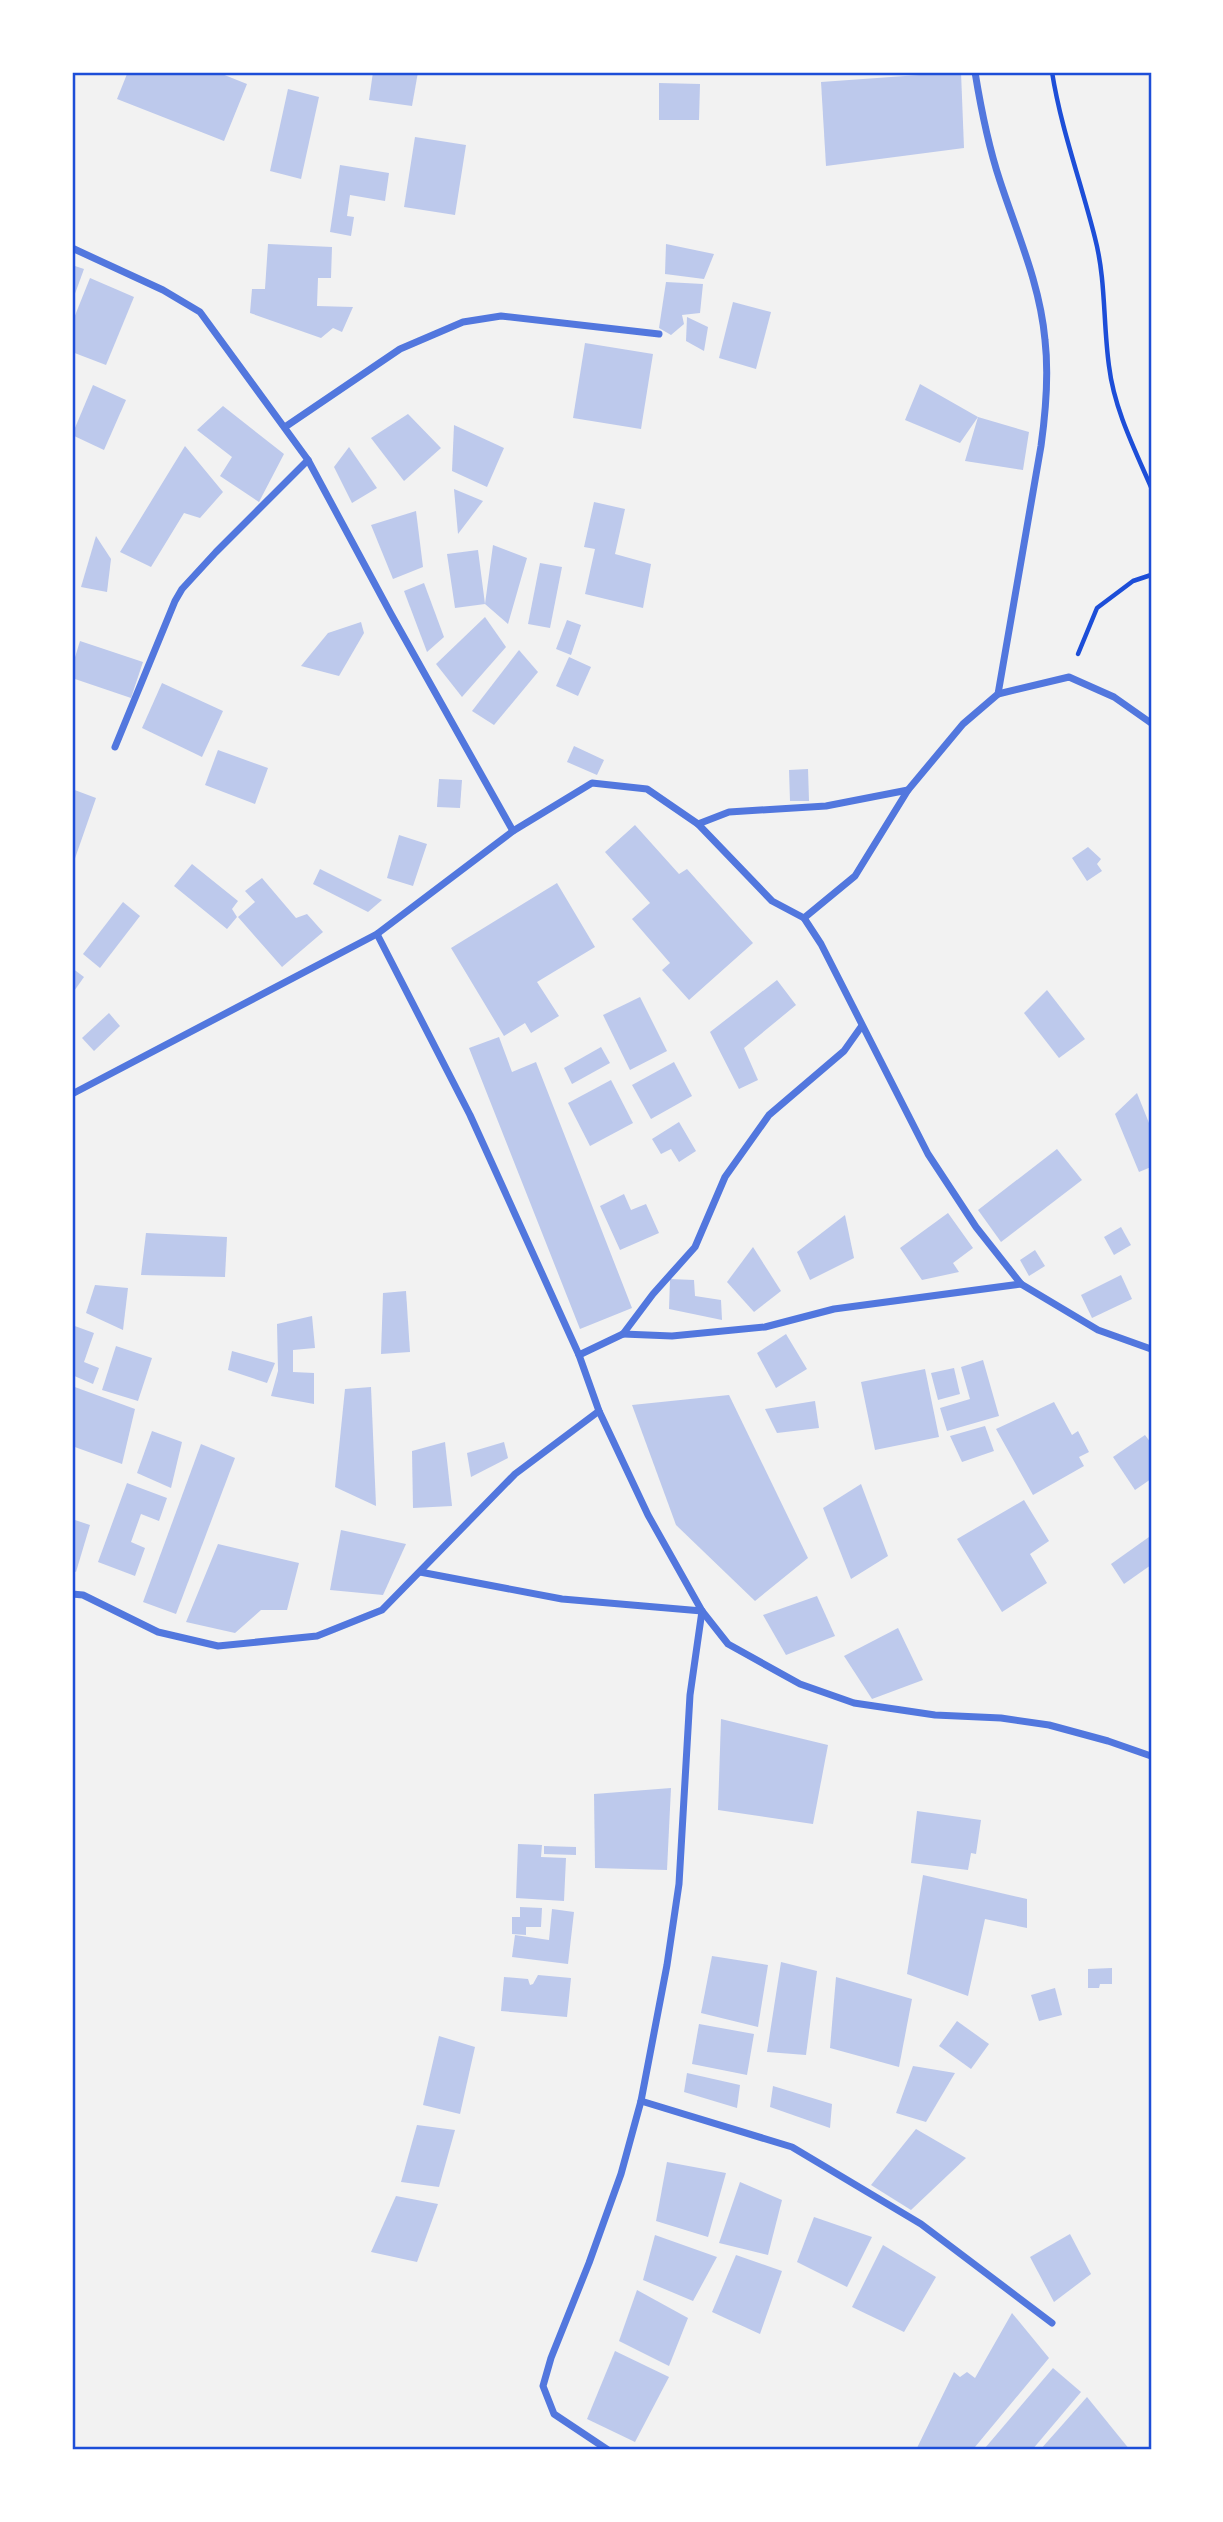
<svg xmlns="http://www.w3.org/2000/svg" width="1223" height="2522" viewBox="0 0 1223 2522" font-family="Roboto,sans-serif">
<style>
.building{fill:#bdc9ec}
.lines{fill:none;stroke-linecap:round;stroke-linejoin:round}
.path{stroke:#1d4ed8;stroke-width:4.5}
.minor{stroke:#5277de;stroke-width:7}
.neatline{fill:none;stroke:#1d4ed8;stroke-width:2.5}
</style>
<rect width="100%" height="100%" fill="#f2f2f2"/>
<g class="building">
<polygon points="121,72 217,72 247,84 224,141 117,99 127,74"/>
<polygon points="373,72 418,72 412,106 369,100"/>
<polygon points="961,72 964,148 826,166 821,82"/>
<polygon points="659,83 700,84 699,120 659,120"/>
<polygon points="288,89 319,97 301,179 270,171"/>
<polygon points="415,137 466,145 455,215 404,207"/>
<polygon points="340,165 389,173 385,201 350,195 347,216 354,217 351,236 330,232"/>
<polygon points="268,244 332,247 331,278 318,278 317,306 353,307 342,332 333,328 321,338 250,313 252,289 265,289"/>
<polygon points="666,244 714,254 704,279 665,274"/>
<polygon points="72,265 84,269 72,302"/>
<polygon points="90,278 134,297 106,365 72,352 72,323"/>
<polygon points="666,282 703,284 700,313 682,315 684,324 671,335 659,328"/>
<polygon points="733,302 771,312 756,369 719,358"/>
<polygon points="687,317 708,327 704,351 686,341"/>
<polygon points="585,343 653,354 641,429 573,418"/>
<polygon points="920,384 978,417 1029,432 1023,470 965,461 978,417 960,443 905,420"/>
<polygon points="93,385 126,400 104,450 72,435"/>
<polygon points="223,406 284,454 259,502 220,476 232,457 197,430"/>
<polygon points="408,414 441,448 404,481 371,438"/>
<polygon points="454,425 504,448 487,487 452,471"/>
<polygon points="185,446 223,492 200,518 184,513 151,567 120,552"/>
<polygon points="349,447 377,488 352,503 334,467"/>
<polygon points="454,489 483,501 458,534"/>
<polygon points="594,502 625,509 615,554 651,564 643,608 585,594 595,549 584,547"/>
<polygon points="416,511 423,567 393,579 371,525"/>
<polygon points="96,536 111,559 107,592 81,587"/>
<polygon points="493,545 527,558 508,624 485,604 455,608 447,554 478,550 485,604"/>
<polygon points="540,563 562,567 550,628 528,624"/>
<polygon points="424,583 444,637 427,652 404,591"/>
<polygon points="485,617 506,647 462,697 436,664"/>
<polygon points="567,620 581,625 571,655 556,649"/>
<polygon points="361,622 364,633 339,676 301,666 328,633"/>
<polygon points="80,641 143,662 131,698 72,678 72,667"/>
<polygon points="519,650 538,672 494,725 472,711"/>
<polygon points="569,657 591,667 578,696 556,686"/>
<polygon points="162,683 223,711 202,757 142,728"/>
<polygon points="574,746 604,760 597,775 567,762"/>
<polygon points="218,750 268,768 255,804 205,785"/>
<polygon points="808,769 809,801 790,801 789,770"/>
<polygon points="439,779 462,780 460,808 437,807"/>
<polygon points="72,789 96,798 72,867"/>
<polygon points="635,825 679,874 687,869 753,943 689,1000 662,970 670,963 632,919 650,903 605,852"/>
<polygon points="399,835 427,844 413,886 387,878"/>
<polygon points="1088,847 1101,859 1097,864 1102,871 1087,881 1072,858"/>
<polygon points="192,864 238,901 232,909 237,917 227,929 174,886"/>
<polygon points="320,869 382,900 368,912 313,884"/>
<polygon points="262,878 296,918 307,914 323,932 282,967 238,917 255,902 245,891"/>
<polygon points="557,883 595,947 537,982 559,1016 531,1033 525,1023 504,1036 451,948"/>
<polygon points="123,902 140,916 100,968 83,954"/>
<polygon points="72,968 84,977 72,994"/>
<polygon points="777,980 796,1005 744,1048 758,1080 739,1089 710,1032"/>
<polygon points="1047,990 1085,1039 1059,1058 1024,1013"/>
<polygon points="640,997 667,1051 630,1070 603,1015"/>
<polygon points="109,1013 120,1026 94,1051 82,1038"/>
<polygon points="499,1037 512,1072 536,1062 632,1308 580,1329 469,1048"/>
<polygon points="601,1047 610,1063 572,1084 564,1068"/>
<polygon points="674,1062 692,1096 651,1119 632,1085"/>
<polygon points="611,1080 633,1123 590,1146 568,1103"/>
<polygon points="1137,1093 1151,1128 1151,1167 1139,1172 1115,1114"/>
<polygon points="679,1122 696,1151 679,1162 671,1149 661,1154 652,1139"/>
<polygon points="1057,1149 1082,1180 1001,1242 978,1210"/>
<polygon points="624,1194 631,1210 646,1204 659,1233 620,1250 600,1206"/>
<polygon points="948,1213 973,1248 953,1263 959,1272 922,1280 900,1248"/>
<polygon points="845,1215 854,1258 810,1280 797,1252"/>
<polygon points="1121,1227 1131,1245 1114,1255 1104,1237"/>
<polygon points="146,1233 227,1237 225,1277 141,1275"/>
<polygon points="753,1247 781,1291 754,1312 727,1282"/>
<polygon points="1035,1250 1045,1266 1029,1276 1020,1260"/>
<polygon points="1121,1275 1132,1299 1092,1318 1081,1295"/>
<polygon points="670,1279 694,1280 695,1296 721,1300 722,1320 669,1309"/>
<polygon points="95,1285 128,1288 123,1330 86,1313"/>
<polygon points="406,1291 410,1352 381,1354 383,1293"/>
<polygon points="312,1316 315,1348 293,1350 293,1372 314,1373 314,1404 271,1396 278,1371 277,1324"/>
<polygon points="72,1325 94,1333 84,1362 99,1368 93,1384 72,1375"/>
<polygon points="786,1334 807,1369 776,1388 757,1353"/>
<polygon points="116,1346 152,1358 138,1401 102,1390"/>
<polygon points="232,1351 275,1363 267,1383 228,1370"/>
<polygon points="983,1360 999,1416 947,1431 940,1408 970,1399 961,1367"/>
<polygon points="954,1368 960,1394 938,1400 931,1373"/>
<polygon points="925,1369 939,1437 875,1450 861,1382"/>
<polygon points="72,1386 135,1409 122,1464 72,1446"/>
<polygon points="371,1387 376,1506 335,1487 345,1389"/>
<polygon points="729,1395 808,1558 755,1601 676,1525 632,1405"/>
<polygon points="815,1401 819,1428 777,1433 765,1409"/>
<polygon points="1054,1402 1072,1435 1078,1431 1089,1452 1079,1457 1084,1466 1033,1495 996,1429"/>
<polygon points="985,1426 994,1451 962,1462 950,1436"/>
<polygon points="152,1431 182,1442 171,1488 137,1473"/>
<polygon points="1145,1435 1151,1443 1151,1479 1135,1490 1113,1457"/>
<polygon points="445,1442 452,1506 413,1508 412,1451"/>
<polygon points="504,1442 508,1458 471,1477 467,1453"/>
<polygon points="201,1444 235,1458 176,1614 143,1602"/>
<polygon points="127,1483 167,1498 159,1521 141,1514 131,1542 145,1548 135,1576 98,1562"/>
<polygon points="861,1484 888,1556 851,1579 823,1508"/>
<polygon points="1024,1500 1049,1541 1030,1554 1047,1583 1002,1612 957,1539"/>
<polygon points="72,1519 90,1525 76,1572 72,1570"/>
<polygon points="341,1530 406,1544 383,1595 330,1590"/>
<polygon points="1149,1537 1151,1540 1151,1565 1124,1584 1111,1564"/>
<polygon points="218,1544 299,1563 287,1610 261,1610 235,1633 186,1622"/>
<polygon points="817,1596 835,1636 786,1655 763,1615"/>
<polygon points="898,1628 923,1680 872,1699 844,1656"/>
<polygon points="721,1719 828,1745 813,1824 718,1810"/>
<polygon points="671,1788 667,1870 595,1868 594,1794"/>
<polygon points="917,1811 981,1820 976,1854 971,1853 968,1870 911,1863"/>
<polygon points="518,1844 542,1845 541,1857 566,1858 564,1901 516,1898"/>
<polygon points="544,1846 576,1847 576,1855 544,1854"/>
<polygon points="923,1875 1027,1899 1027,1928 985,1919 968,1996 907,1974"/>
<polygon points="520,1907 542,1908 541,1927 526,1927 526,1935 512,1934 512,1917 520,1917"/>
<polygon points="552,1909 574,1912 568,1964 512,1957 515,1935 549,1940"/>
<polygon points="712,1956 768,1965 758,2027 701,2013"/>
<polygon points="781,1962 817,1971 806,2055 767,2052"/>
<polygon points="1112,1968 1112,1984 1100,1984 1099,1988 1088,1988 1088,1969"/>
<polygon points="538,1975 571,1978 567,2017 501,2011 504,1977 528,1979 530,1985 533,1984"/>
<polygon points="836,1977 912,1999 899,2067 830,2048"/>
<polygon points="1055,1988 1062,2015 1039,2021 1031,1995"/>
<polygon points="957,2021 989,2044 971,2069 939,2046"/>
<polygon points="699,2024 754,2034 747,2075 692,2064"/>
<polygon points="439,2036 475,2047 460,2114 423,2105"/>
<polygon points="913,2066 955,2073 926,2122 896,2113"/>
<polygon points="687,2073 740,2085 737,2108 684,2092"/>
<polygon points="773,2086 832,2104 830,2128 770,2107"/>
<polygon points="417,2125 455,2130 439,2187 401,2182"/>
<polygon points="916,2129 966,2158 911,2210 871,2185"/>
<polygon points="667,2162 726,2173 708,2237 656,2221"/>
<polygon points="740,2182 782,2200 768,2255 719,2243"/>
<polygon points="396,2196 438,2204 417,2262 371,2252"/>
<polygon points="814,2217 872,2237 847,2287 797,2262"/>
<polygon points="1070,2234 1091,2274 1054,2302 1030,2257"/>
<polygon points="655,2235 717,2257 693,2301 643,2280"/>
<polygon points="883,2245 936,2277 904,2332 852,2307"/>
<polygon points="736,2255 782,2271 760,2334 712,2312"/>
<polygon points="637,2290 688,2318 669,2366 619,2341"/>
<polygon points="1012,2313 1049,2358 975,2447 979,2450 916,2450 954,2372 960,2377 967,2372 975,2378"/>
<polygon points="615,2351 669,2377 635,2442 587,2419"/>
<polygon points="1053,2368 1081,2392 1032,2450 988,2450 985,2448"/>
<polygon points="1087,2397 1130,2450 1040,2450"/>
</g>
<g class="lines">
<g class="path">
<path d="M1052,72C1061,129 1081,182 1095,238C1106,280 1103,323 1109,366C1114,408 1134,448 1151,487"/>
<polyline points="1078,654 1097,608 1133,581 1151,575"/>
</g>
<g class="minor">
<polyline points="72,248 163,290 200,312 308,460 391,614 513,831"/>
<polyline points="285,427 400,349 463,322 501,316 659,334"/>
<polyline points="998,694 1069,677 1114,697 1151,723"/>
<polyline points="115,747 175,601 182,589 216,552 308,460"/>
<polyline points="698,824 772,901 804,918 821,944 928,1154 976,1227 1021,1284 1098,1330 1151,1349"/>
<polyline points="804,918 855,876 908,790"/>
<polyline points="377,934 470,1115 579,1355 599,1411 648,1515 702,1611 728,1644 800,1684 854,1703 935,1715 1001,1718 1049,1725 1108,1741 1151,1756"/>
<path d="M72,1094L377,934L513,831L592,783L647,789L698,824L729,812L826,806L908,790L963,724L998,694L1041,446C1046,410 1049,375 1045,340C1040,284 1017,233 1000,181C988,145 981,109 975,72"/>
<polyline points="623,1334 672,1336 765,1327 834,1309 1021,1284"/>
<polyline points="579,1355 623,1334 653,1294 695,1247 725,1177 769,1115 844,1051 861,1027"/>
<polyline points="420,1572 562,1599 702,1611 690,1695 679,1884 667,1965 641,2101 621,2174 589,2263 551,2358 543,2386 554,2414 608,2450"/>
<polyline points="72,1594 83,1595 158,1632 218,1646 317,1636 382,1610 515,1474 599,1411"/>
<polyline points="641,2101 792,2147 921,2224 1052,2323"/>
</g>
</g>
<rect width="1223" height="2522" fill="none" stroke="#ffffff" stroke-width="147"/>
<rect x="74" y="74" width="1076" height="2374" class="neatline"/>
</svg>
